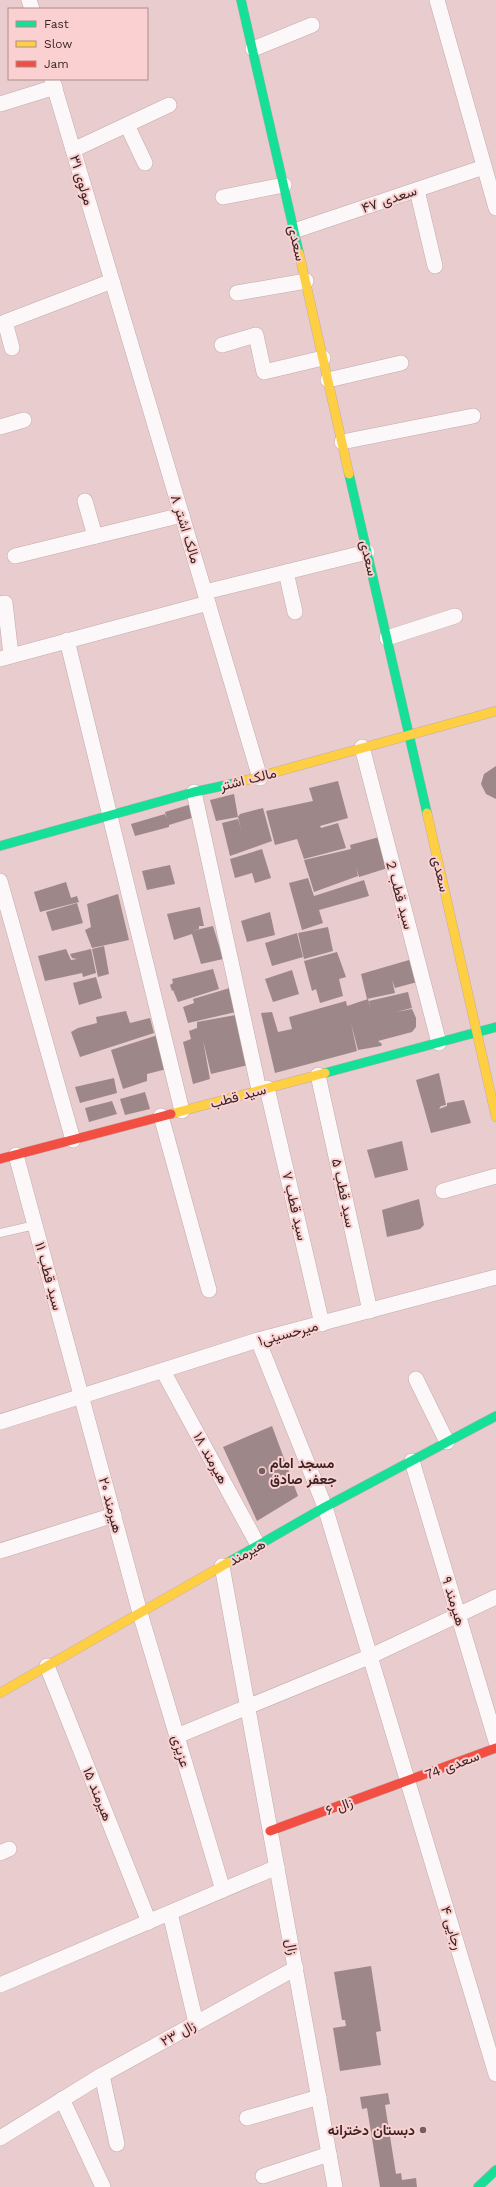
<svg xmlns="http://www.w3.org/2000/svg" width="496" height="2187" viewBox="0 0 496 2187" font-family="'Work Sans',Vazirmatn,sans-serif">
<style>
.building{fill:#9d8788}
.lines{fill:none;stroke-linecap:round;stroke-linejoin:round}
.lane-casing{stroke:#c2abac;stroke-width:9}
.street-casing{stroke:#c2abac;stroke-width:16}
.fast-casing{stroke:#c2abac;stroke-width:10}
.slow-casing{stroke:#c2abac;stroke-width:10}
.jam-casing{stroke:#c2abac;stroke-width:10}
.lane{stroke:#fcf7f8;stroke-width:8}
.street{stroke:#fcf7f8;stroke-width:15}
.fast{stroke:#16e098;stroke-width:9}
.slow{stroke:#ffcf43;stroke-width:9}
.jam{stroke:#f24e42;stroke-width:9}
.poi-dot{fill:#775f60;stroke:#fbd0d1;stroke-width:1.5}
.labels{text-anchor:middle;stroke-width:4;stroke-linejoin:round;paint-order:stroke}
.street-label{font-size:14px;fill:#392525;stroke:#fbd0d1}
.poi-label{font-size:14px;font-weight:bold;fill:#392525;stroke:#fbd0d1;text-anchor:start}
</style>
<rect width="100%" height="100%" fill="#e9cccd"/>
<g class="building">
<polygon points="496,766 496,799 486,794 481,784 484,774"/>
<polygon points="338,781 348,818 320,826 321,828 338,823 346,848 304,859 297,839 275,845 266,811 313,801 309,788"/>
<polygon points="234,794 238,817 216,821 210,800"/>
<polygon points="195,803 198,816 169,825 169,827 135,836 131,824 165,814 167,819 165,812"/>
<polygon points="263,808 272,841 230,856 222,823 238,819 241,829 238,817 240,814"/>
<polygon points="383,836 391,867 359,877 356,867 358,876 314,892 304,860 351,849 350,845"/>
<polygon points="262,849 271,878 255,883 252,873 235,878 230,859"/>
<polygon points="170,865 175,884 147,890 142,871"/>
<polygon points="308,878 314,896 364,880 369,896 319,910 323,923 302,930 289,883"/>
<polygon points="66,882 71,898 77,896 79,902 40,912 34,892"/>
<polygon points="118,894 129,940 92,948 85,930 91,927 87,904"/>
<polygon points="77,903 83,923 52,931 46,912"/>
<polygon points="200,907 204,926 199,926 199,929 192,931 213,926 223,959 201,964 192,934 174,940 167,914"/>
<polygon points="270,912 275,935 247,942 241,921"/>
<polygon points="328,927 333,951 304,959 298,933"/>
<polygon points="297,933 303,957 272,966 265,943"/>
<polygon points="104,946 109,974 98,977 92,949"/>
<polygon points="66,949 71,960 77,959 72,958 70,954 91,949 96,973 83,977 82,973 45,981 38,956"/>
<polygon points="337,952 346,977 339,979 343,996 320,1003 316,989 312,991 304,961"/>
<polygon points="416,958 421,981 395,988 392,980 395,993 367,999 361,974"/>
<polygon points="213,969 219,989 178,1002 173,990 172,991 170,985 173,983 172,979"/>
<polygon points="292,970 299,994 273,1002 265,979"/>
<polygon points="96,977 102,998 79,1005 73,983"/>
<polygon points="233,987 240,1011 188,1023 183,1007 194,1003 193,999"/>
<polygon points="408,992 412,1008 396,1012 412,1009 416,1018 416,1027 412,1032 378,1041 382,1044 381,1046 358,1050 351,1023 357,1051 275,1073 261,1013 272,1012 278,1032 292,1029 289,1017 346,1001 347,1006 368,999 371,1009 369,1001"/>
<polygon points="126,1011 130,1023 150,1018 154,1033 80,1057 71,1032 78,1028 97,1023 96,1017"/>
<polygon points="241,1014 248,1065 211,1074 203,1040 210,1079 193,1084 183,1042 191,1039 189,1031 197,1028 197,1022"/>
<polygon points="161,1034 171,1068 147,1074 147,1081 123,1089 111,1050"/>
<polygon points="439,1073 446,1105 441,1106 439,1109 447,1106 447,1103 464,1100 471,1123 431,1133 416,1080"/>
<polygon points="114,1078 117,1093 80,1103 75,1087"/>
<polygon points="145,1092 150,1109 125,1115 120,1099"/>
<polygon points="112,1101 117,1114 89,1122 85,1108"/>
<polygon points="402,1141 408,1170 375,1178 367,1150"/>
<polygon points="419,1199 424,1225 420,1229 387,1237 382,1210"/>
<polygon points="272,1426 298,1496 257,1521 223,1447"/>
<polygon points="371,1966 381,2031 376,2032 381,2065 340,2071 333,2028 346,2026 345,2020 342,2020 334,1972"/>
<polygon points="388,2093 390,2104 385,2105 396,2174 401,2173 402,2180 416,2178 417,2187 380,2187 367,2108 362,2109 360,2097"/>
</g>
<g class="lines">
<defs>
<polyline id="lane" points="0,1233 35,1225"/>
<g id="street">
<polyline points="29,0 32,9"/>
<polyline points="437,0 496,208"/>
<polyline points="253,49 312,25"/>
<polyline points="52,79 260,778"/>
<polyline points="0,104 55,87"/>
<polyline points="127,125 145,163"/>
<polyline points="73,150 169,105"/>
<polyline points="417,190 435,266"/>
<polyline points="223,197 284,185"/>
<polyline points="294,231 484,167"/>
<polyline points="237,293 306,281"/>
<polyline points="222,345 256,335 264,372 323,358"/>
<polyline points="12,348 5,322 112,281"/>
<polyline points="328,380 401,363"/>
<polyline points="0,427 24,420"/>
<polyline points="342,442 473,416"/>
<polyline points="85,501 95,536"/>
<polyline points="15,556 182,515"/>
<polyline points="286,572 295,612"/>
<polyline points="205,592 367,552"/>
<polyline points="0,604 5,603 11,655"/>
<polyline points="387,638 455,616"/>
<polyline points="67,640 182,1111"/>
<polyline points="0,659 208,603"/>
<polyline points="362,747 439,1043"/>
<polyline points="194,792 259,1090"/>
<polyline points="0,881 73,1140"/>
<polyline points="318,1075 370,1311"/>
<polyline points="267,1088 322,1324"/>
<polyline points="161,1116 209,1290"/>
<polyline points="16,1155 140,1613 223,1890"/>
<polyline points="443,1191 496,1176"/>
<polyline points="258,1340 325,1507 496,2074"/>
<polyline points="163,1371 258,1545"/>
<polyline points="416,1379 447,1442"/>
<polyline points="0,1422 258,1340 496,1277"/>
<polyline points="412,1461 496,1741"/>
<polyline points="0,1551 114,1515"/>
<polyline points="222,1566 335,2187"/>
<polyline points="47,1666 149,1922"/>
<polyline points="177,1736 371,1656 496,1597"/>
<polyline points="0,1853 9,1849"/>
<polyline points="170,1913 196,2023"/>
<polyline points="0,1985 277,1867"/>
<polyline points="102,2075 117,2144"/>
<polyline points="62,2099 103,2187"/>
<polyline points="247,2118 319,2097"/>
<polyline points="0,2138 102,2075 296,1968"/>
<polyline points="263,2176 329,2154"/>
</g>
<g id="fast">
<polyline points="241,0 299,253"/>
<polyline points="349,474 427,813"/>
<polyline points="0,846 194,792 236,783"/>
<polyline points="325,1073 496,1027"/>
<polyline points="229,1562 325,1507 496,1416"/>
<polyline points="478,2187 496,2170"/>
</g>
<g id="slow">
<polyline points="299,253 349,474"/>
<polyline points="236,783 496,711"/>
<polyline points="427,813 496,1117"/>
<polyline points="171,1114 325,1073"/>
<polyline points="0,1693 229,1562"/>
</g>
<g id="jam">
<polyline points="0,1159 171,1114"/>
<polyline points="270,1831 496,1748"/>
</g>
</defs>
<use href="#lane" class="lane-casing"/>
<use href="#street" class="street-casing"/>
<use href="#fast" class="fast-casing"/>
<use href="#slow" class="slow-casing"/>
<use href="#jam" class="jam-casing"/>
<use href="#lane" class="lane"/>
<use href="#street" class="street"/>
<use href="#fast" class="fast"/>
<use href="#slow" class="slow"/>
<use href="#jam" class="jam"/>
</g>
<g class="poi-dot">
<circle cx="262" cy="1471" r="4"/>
<circle cx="423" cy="2130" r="4"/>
</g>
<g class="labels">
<g class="street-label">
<text transform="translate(82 180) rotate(73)" y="5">مولوی ۳۱</text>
<text transform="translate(389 199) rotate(-19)" y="5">سعدی ۴۷</text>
<text transform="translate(297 243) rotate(77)" y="5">سعدی</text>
<text transform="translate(186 529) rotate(73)" y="5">مالک اشتر ۸</text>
<text transform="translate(369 558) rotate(77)" y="5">سعدی</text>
<text transform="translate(248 779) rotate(-14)" y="5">مالک اشتر</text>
<text transform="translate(441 874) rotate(77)" y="5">سعدی</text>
<text transform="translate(400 895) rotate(75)" y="5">سید قطب 2</text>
<text transform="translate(238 1096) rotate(-15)" y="5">سید قطب</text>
<text transform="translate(344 1193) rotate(78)" y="5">سید قطب ۵</text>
<text transform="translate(295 1206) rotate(77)" y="5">سید قطب ۷</text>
<text transform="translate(49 1276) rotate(75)" y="5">سید قطب ۱۱</text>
<text transform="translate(288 1333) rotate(-15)" y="5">میرحسینی۱</text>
<text transform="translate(211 1458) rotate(61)" y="5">هیرمند ۱۸</text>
<text transform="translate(111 1505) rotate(75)" y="5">هیرمند ۲۰</text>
<text transform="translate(247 1552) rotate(-29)" y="5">هیرمند</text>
<text transform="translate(454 1601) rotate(73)" y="5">هیرمند ۹</text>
<text transform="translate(181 1751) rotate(73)" y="5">عزیزی</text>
<text transform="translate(452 1765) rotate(-21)" y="5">سعدی 74</text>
<text transform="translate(98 1794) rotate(68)" y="5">هیرمند ۱۵</text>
<text transform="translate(339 1806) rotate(-20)" y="5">زال ۶</text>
<text transform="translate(452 1928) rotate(73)" y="5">رجایی ۴</text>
<text transform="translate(292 1947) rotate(79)" y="5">زال</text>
<text transform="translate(178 2033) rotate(-29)" y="5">زال ۲۳</text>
</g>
<g class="poi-label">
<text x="270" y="1468">مسجد امام<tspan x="270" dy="16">جعفر صادق</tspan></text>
<text x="415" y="2135" text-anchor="end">دبستان دخترانه</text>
</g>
</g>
<rect x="8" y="8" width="140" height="72" fill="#fbd0d1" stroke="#ad8c8c"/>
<rect x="16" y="21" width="20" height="6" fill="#16e098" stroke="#ad8c8c"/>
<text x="44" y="28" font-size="12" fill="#392525">Fast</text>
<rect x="16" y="41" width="20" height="6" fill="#ffcf43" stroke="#ad8c8c"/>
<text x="44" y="48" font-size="12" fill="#392525">Slow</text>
<rect x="16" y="61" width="20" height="6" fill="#f24e42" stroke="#ad8c8c"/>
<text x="44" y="68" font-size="12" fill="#392525">Jam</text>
</svg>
